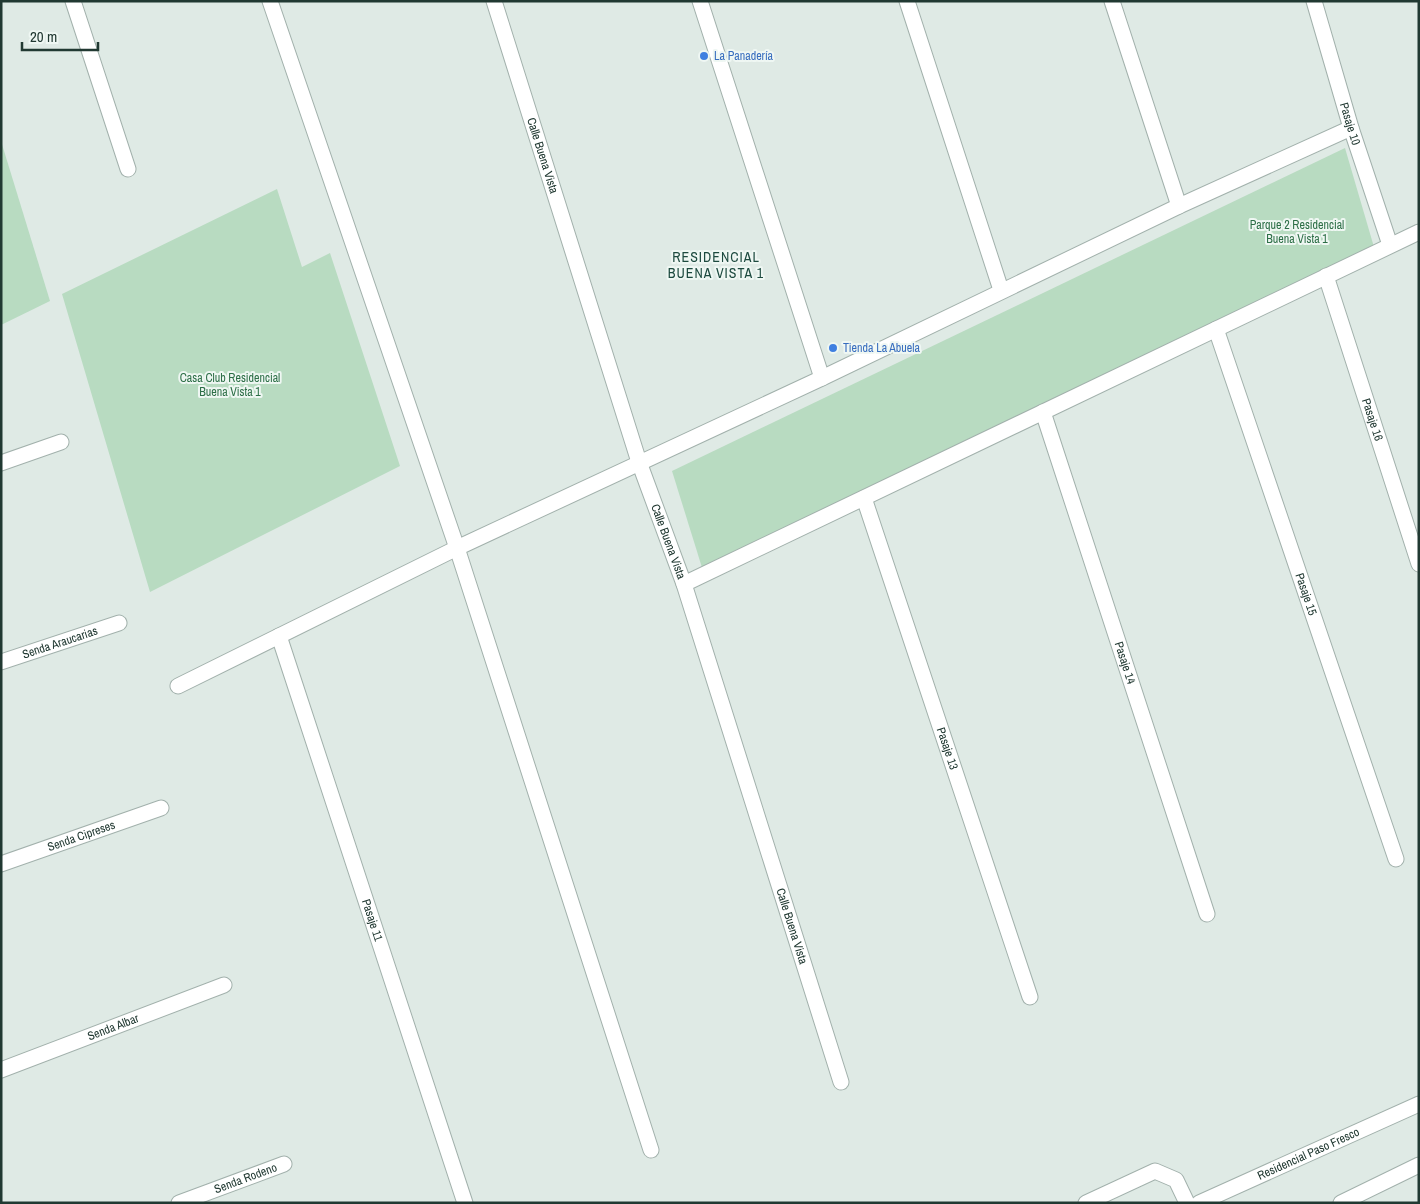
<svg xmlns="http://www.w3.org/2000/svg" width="1420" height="1204" viewBox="0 0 1420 1204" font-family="'Archivo Narrow',sans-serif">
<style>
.green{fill:#b8dbc1}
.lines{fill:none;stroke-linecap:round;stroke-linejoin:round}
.minor-casing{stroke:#a2b1ac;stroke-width:17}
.minor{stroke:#fff;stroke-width:15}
.shop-dot{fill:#3f7fe0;stroke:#eff7f3;stroke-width:2}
.labels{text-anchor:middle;stroke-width:4;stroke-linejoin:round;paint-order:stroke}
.shop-label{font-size:12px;fill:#366cbe;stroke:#eff7f3;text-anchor:start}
.street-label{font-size:12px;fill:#213932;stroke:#eff7f3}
.park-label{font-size:12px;fill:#2c6e46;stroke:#eff7f3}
.neighbourhood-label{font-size:14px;letter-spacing:1px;fill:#1d4a3f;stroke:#eff7f3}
</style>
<rect width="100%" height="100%" fill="#dfeae5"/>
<g class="green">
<polygon points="1,141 50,301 1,325"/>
<polygon points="1345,148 1376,254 704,574 672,471"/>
<polygon points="277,189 302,267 330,253 400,466 150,592 62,294"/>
</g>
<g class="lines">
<defs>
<g id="minor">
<polyline points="73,1 128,169"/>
<polyline points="270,1 457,548 651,1150"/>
<path id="s1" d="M494,1L639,462L684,584L841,1082"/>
<polyline points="700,1 822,378"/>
<polyline points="907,1 1001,290"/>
<polyline points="1112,1 1179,206"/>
<path id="s2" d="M1314,1L1351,128L1390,245"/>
<path id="s3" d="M1326,276L1419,564"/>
<path id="s4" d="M1216,329L1396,859"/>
<path id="s5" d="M1043,412L1207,914"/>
<polyline points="1,463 61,442"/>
<path id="s6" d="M864,498L1030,997"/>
<polyline points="684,584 1419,232"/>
<path id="s7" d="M279,636L465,1203"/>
<path id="s8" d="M1,662L119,623"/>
<polyline points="178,686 457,548 822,378 1179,206 1351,128"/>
<path id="s9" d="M1,864L161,808"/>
<path id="s10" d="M1,1070L224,985"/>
<path id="s11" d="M179,1203L284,1164"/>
<polyline points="1086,1203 1155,1171 1176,1180 1187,1203"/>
<path id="s12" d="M1199,1203L1419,1104"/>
<polyline points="1341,1203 1419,1165"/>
</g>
</defs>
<use href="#minor" class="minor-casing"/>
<use href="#minor" class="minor"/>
</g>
<g class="shop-dot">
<circle cx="704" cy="56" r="5"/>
<circle cx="833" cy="348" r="5"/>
</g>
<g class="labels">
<g class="shop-label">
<text x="714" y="60">La Panadería</text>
<text x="843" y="352">Tienda La Abuela</text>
</g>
<g class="street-label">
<text dy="4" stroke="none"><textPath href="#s2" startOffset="128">Pasaje 10</textPath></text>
<text dy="4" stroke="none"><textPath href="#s1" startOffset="162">Calle Buena Vista</textPath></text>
<text dy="4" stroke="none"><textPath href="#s3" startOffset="151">Pasaje 16</textPath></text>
<text dy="4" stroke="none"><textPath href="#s1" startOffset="568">Calle Buena Vista</textPath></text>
<text dy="4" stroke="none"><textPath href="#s4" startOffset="280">Pasaje 15</textPath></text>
<text dy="4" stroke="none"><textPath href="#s8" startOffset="62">Senda Araucarias</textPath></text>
<text dy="4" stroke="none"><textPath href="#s5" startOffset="264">Pasaje 14</textPath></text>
<text dy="4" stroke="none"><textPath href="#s6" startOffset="264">Pasaje 13</textPath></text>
<text dy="4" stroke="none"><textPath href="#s9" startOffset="85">Senda Cipreses</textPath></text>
<text dy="4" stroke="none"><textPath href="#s7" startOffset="299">Pasaje 11</textPath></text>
<text dy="4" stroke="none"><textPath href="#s1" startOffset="972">Calle Buena Vista</textPath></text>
<text dy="4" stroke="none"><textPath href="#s10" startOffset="120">Senda Albar</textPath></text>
<text dy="4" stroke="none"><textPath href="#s12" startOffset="120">Residencial Paso Fresco</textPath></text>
<text dy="4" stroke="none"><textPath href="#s11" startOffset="71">Senda Rodeno</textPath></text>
</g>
<g class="park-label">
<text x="1297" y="229">Parque 2 Residencial<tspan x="1297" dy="14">Buena Vista 1</tspan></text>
<text x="230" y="382">Casa Club Residencial<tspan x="230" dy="14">Buena Vista 1</tspan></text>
</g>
<g class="neighbourhood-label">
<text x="716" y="262">RESIDENCIAL<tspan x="716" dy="16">BUENA VISTA 1</tspan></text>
</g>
</g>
<rect width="1420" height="1204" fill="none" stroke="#213932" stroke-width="5"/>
<path d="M22 42v8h76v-8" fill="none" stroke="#213932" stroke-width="2.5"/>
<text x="30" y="42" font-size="15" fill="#213932" stroke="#eff7f3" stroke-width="4" paint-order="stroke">20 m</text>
</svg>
